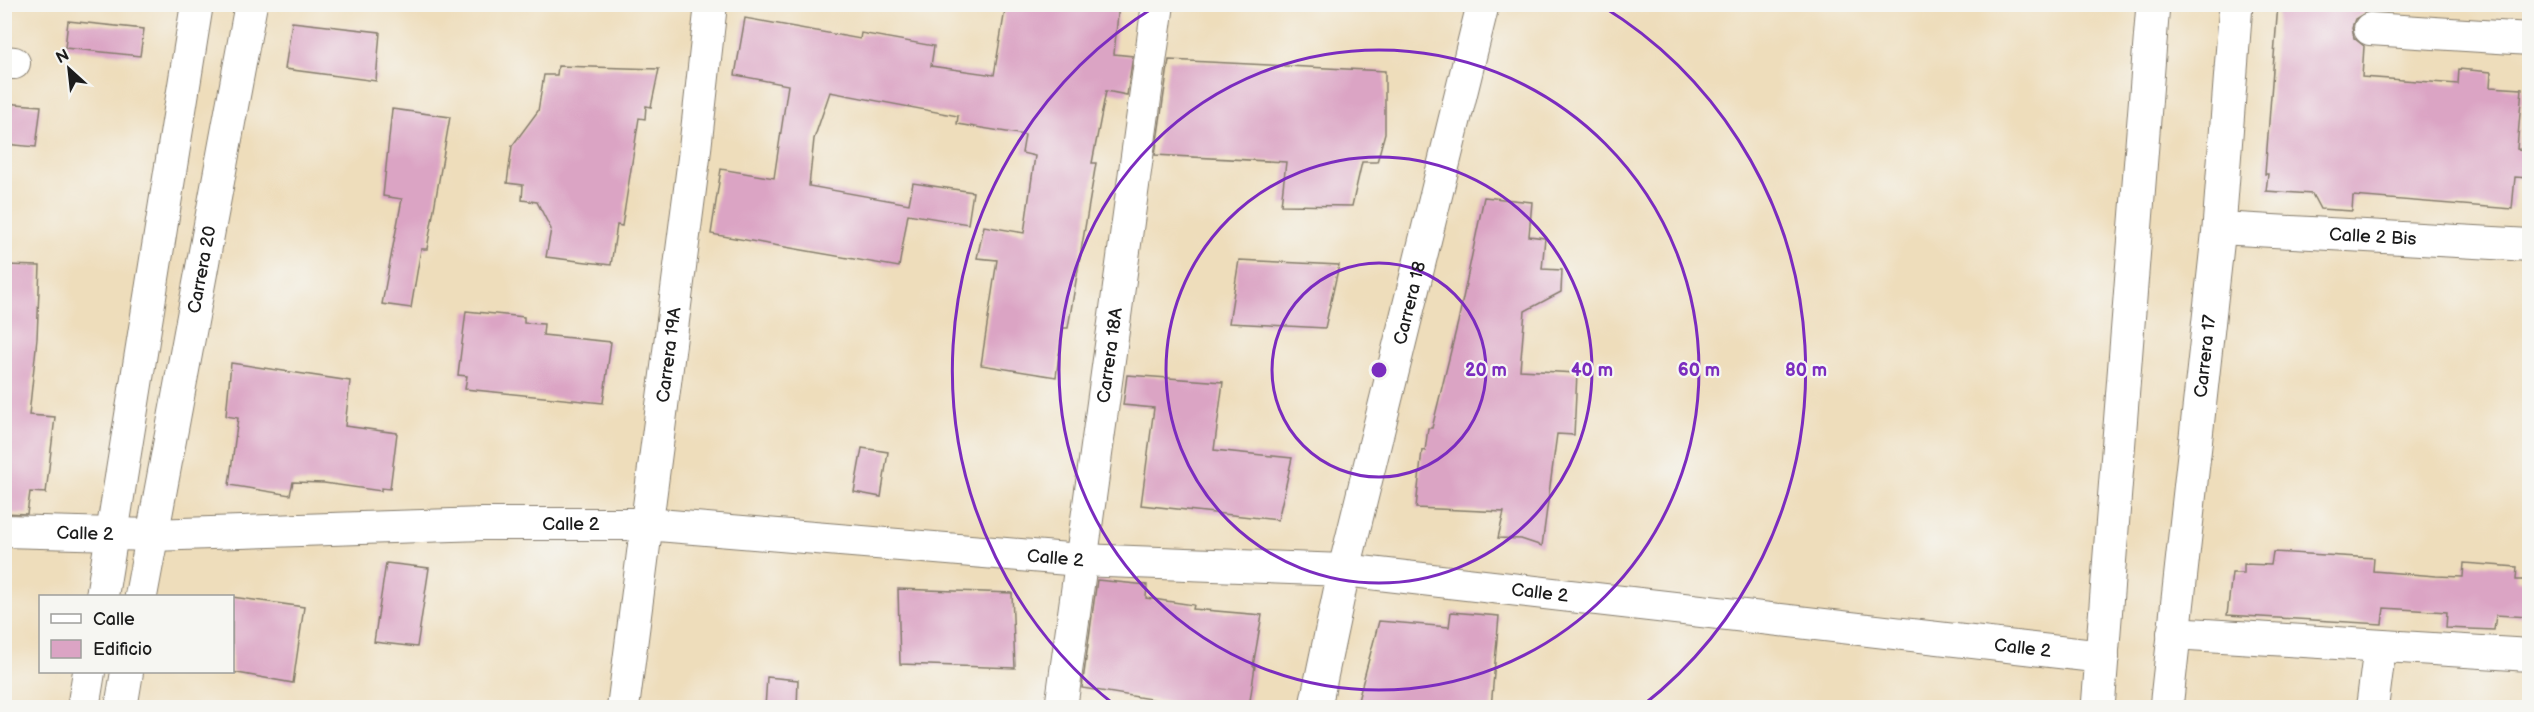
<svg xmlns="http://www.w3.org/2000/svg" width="2534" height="712" viewBox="0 0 2534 712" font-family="'Balsamiq Sans',sans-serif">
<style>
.building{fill:#dba4c4}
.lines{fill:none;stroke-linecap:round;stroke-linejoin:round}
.minor-casing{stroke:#857c6c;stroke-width:34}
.tertiary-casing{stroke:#857c6c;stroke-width:35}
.minor{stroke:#fff;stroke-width:32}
.tertiary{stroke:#fff;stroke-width:33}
.ring{fill:none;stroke:#7b2cbf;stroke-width:3}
.labels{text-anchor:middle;stroke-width:4.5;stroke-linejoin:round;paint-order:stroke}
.street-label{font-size:18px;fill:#1c1c1c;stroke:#f6f6f2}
.centre{fill:#7b2cbf;stroke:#f6f6f2;stroke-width:3}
.ring-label{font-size:18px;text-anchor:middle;font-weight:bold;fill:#7b2cbf;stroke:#f6f6f2;stroke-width:4.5;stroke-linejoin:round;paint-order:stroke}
</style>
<rect width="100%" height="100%" fill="#f6f6f2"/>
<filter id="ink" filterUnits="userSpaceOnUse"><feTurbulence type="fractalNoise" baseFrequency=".0167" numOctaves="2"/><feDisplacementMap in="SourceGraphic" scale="12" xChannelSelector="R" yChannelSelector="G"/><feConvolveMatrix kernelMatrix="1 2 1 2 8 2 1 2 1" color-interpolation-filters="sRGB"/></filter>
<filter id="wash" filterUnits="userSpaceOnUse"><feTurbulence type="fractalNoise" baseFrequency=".008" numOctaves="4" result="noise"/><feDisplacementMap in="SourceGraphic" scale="24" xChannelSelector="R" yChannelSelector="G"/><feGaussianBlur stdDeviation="1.35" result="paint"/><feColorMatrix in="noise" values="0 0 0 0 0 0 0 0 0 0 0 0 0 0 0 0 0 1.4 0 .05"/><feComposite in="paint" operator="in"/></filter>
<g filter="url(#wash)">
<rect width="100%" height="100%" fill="#edb"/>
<g id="blocks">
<g class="building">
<polygon points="1006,4 1119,4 1114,54 1133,56 1127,95 1106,91 1092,163 1096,163 1068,328 1063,328 1056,377 981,365 997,260 977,258 984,226 1024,233 1035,156 1022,153 1025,135 957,124 958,116 830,92 814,139 809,186 909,204 913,183 973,192 968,224 908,214 899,267 711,234 721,169 774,178 788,85 735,75 745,18 860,39 861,33 934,46 931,66 994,75"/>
<polygon points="2278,4 2367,4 2367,12 2355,19 2352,27 2354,38 2364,46 2362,77 2458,84 2459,69 2491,72 2490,87 2522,89 2517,149 2529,150 2529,178 2515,177 2512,209 2353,196 2352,211 2320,209 2312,194 2266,191 2268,174 2265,174"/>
<polygon points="68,21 144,29 140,56 65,48"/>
<polygon points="292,22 380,32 376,81 285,69"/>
<polygon points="1169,60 1385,71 1385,133 1377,162 1362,162 1352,206 1281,205 1286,162 1155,155"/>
<polygon points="558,66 659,69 651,107 646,106 645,119 639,118 622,226 617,225 611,265 546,257 551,229 537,202 522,200 523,185 507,183 512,146 538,111 544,75 557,75"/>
<polygon points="4,103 41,106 36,147 4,144"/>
<polygon points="392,109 450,117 427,249 421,249 411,308 382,304 402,199 383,196"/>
<polygon points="1484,197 1532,202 1529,236 1545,238 1542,269 1562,270 1561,292 1525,311 1520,370 1577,373 1574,435 1557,434 1542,546 1521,539 1498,538 1504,512 1416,508 1422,450 1425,451 1428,428 1432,428 1458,322"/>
<polygon points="1239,260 1339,265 1325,328 1229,323"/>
<polygon points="4,265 40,266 37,338 29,415 55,417 46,493 30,492 27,514 4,513"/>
<polygon points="466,311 524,317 524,323 544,324 543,335 611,342 603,403 465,389 467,376 458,375"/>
<polygon points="231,363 350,381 345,426 397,433 390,489 381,488 381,491 324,483 293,482 290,495 229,485 238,418 226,416"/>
<polygon points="1127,375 1223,382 1214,450 1292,458 1278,520 1141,505 1154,408 1123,405"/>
<polygon points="862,448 888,452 881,497 854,492"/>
<polygon points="2273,552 2374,558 2373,571 2436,576 2463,577 2464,563 2517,567 2516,580 2529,580 2529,617 2496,615 2494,630 2446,628 2447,612 2417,610 2384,608 2382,624 2227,615 2232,573 2244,573 2244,564 2271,565"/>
<polygon points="386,563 429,568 417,647 374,642"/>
<polygon points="1097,580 1147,585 1146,598 1194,605 1193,609 1262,615 1253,666 1255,666 1249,708 1206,708 1082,688"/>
<polygon points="898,589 1012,593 1015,668 900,664"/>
<polygon points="232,597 304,607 293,683 232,672"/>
<polygon points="1451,612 1499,616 1491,708 1356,708 1379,621 1449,627"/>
<polygon points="767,677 798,680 797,708 765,708"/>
</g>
</g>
</g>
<g filter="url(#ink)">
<use href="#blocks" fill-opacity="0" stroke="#857c6c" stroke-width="1.5"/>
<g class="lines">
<defs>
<g id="minor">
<polyline points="2370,29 2530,39"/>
<polyline points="4,62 14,63"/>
<path id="s1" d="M2219,228L2530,245"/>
<path id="s2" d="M4,531L152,535L483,524H646L1080,560L1344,570L2103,657"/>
<polyline points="102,596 197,4"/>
<path id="s3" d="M141,596L251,4"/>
<polyline points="2173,633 2530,655"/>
<polyline points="83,708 89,672"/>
<polyline points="121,708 127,672"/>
<path id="s4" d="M623,708L694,158L711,4"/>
<path id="s5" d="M1061,708L1158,4"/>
<path id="s6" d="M1315,708L1344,570L1483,4"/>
<polyline points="2372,708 2380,646"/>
</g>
<g id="tertiary">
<polyline points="2098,708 2153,4"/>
<path id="s7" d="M2166,708L2219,228L2236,4"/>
</g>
</defs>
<use href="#minor" class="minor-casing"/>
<use href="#tertiary" class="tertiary-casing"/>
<use href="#minor" class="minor"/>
<use href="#tertiary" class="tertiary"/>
</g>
</g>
<g class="ring">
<circle cx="1379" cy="370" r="107"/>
<circle cx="1379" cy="370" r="213"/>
<circle cx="1379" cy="370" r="320"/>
<path d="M1116 706A427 427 0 0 1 1156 6M1602 6A427 427 0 0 1 1642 706"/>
</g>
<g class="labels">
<g class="street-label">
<text dy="6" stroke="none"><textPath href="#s1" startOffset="154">Calle 2 Bis</textPath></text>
<text dy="6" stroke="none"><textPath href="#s3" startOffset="332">Carrera 20</textPath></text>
<text dy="6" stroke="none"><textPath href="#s6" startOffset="416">Carrera 18</textPath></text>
<text dy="6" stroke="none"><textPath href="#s4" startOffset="356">Carrera 19A</textPath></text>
<text dy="6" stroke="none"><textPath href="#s5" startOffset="356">Carrera 18A</textPath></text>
<text dy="6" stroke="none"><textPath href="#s7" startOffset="354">Carrera 17</textPath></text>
<text dy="6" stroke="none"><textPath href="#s2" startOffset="567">Calle 2</textPath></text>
<text dy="6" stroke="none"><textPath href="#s2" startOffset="81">Calle 2</textPath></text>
<text dy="6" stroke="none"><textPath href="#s2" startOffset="1053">Calle 2</textPath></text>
<text dy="6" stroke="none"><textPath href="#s2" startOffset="1539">Calle 2</textPath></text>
<text dy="6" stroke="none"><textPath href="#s2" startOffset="2025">Calle 2</textPath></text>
</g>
</g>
<circle cx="1379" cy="370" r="9" class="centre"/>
<g class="ring-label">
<text x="1486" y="376">20 m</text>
<text x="1592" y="376">40 m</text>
<text x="1699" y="376">60 m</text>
<text x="1806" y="376">80 m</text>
</g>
<rect width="2534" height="712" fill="none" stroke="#f6f6f2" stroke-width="24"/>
<rect x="39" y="595" width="195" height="78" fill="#f6f6f2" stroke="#9f9f9c" stroke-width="1.5"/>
<rect x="51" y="614" width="30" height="9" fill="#ffffff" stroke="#9f9f9c" stroke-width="1.5"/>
<text x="93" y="625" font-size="18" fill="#1c1c1c">Calle</text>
<rect x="51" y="640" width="30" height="18" fill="#dba4c4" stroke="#9f9f9c" stroke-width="1.5"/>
<text x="93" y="655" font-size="18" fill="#1c1c1c">Edificio</text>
<g transform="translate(69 69) rotate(333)" stroke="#f6f6f2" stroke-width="4.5" paint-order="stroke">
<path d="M0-4.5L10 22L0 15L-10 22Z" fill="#1c1c1c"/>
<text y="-9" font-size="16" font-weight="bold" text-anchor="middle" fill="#1c1c1c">N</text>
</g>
</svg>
